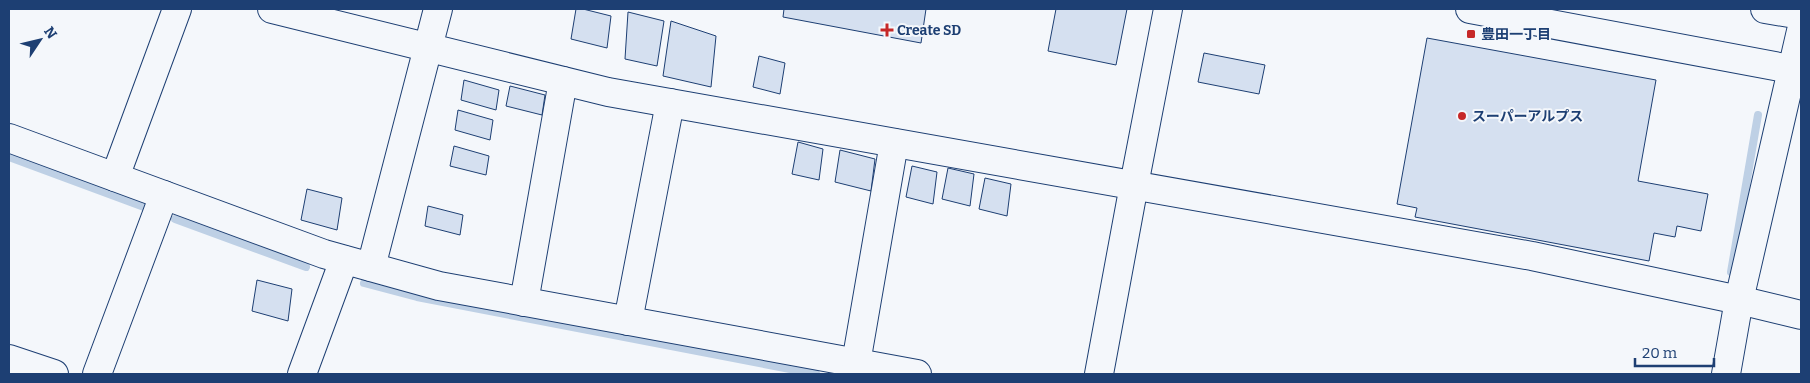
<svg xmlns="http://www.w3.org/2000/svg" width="1810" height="383" viewBox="0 0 1810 383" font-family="Bitter,'Noto Sans JP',serif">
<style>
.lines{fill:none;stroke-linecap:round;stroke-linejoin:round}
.stream{stroke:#bed0e5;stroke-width:8}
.building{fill:#d5e0f0;stroke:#1d3f73}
.minor-casing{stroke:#1d3f73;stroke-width:30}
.minor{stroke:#f4f7fb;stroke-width:28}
.poi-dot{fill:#c62828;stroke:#f4f7fb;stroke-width:2}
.labels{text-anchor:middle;stroke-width:4;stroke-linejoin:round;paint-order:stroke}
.poi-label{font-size:14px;font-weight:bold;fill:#1d3f73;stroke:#f4f7fb;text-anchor:start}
</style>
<rect width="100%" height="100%" fill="#f4f7fb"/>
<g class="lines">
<g class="stream">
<polyline points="9,157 144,207"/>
<polyline points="175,219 306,267"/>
<polyline points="1731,272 1758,115"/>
<polyline points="364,283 417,297 816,374"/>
</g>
</g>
<g class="building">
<polygon points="576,9 583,9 611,16 607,48 571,39"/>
<polygon points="784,9 926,9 921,43 783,17"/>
<polygon points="1056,9 1127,9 1116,65 1048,51"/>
<polygon points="628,12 664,21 657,66 625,59"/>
<polygon points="671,21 716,36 711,87 663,76"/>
<polygon points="1427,38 1656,80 1638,181 1708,194 1701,231 1677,226 1675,237 1654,233 1649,261 1415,217 1417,208 1397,204"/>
<polygon points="1204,53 1265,65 1259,94 1198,82"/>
<polygon points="759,56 785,63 780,94 753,87"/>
<polygon points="464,80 499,90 496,110 461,100"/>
<polygon points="510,86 545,95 542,115 506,106"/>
<polygon points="458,110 493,120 490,140 455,130"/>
<polygon points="798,142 823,149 819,180 792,174"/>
<polygon points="454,146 489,156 486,175 450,166"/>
<polygon points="840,150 875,159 871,191 835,182"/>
<polygon points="912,166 937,172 933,204 906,197"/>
<polygon points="948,168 974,174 970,206 942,199"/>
<polygon points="985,178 1011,184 1007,216 979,209"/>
<polygon points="307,189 342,198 337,230 301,220"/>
<polygon points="428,206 463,215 460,235 425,226"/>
<polygon points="257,280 292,289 288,321 252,311"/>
</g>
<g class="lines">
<defs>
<g id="minor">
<polyline points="272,9 608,92 1532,256 1739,300 1801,315"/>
<polyline points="1470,9 1801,71"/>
<polyline points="1765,9 1801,15"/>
<polyline points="9,138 324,254 439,286 917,374"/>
<polyline points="115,177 177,9"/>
<polyline points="371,267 438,9"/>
<polyline points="524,302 563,81"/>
<polyline points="628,321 670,103"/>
<polyline points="9,359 54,374"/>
<polyline points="856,363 894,143"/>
<polyline points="97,374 164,195"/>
<polyline points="302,374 344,260"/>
<polyline points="1099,374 1134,185 1168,9"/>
<polyline points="1726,374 1739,300 1801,31"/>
</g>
</defs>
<use href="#minor" class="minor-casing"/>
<use href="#minor" class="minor"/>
</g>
<g class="poi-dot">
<path d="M884.5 22.5h5v5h5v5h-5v5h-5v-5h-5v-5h5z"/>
<rect x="1466" y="29" width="10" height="10" rx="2.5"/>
<circle cx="1462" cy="116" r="5"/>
</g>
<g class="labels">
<g class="poi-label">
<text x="897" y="35">Create SD</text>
<text x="1481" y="39">豊田一丁目</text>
<text x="1472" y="121">スーパーアルプス</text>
</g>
</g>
<rect width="1810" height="383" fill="none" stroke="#1d3f73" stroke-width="20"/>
<g transform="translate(40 40) rotate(55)" stroke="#f4f7fb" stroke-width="4" paint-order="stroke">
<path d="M0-4L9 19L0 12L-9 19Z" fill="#1d3f73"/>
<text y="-8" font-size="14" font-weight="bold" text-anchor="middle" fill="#1d3f73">N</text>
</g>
<path d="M1635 358v8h79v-8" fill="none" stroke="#1d3f73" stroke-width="2.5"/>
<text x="1642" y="358" font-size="15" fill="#1d3f73" stroke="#f4f7fb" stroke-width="4" paint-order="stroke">20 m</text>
</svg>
